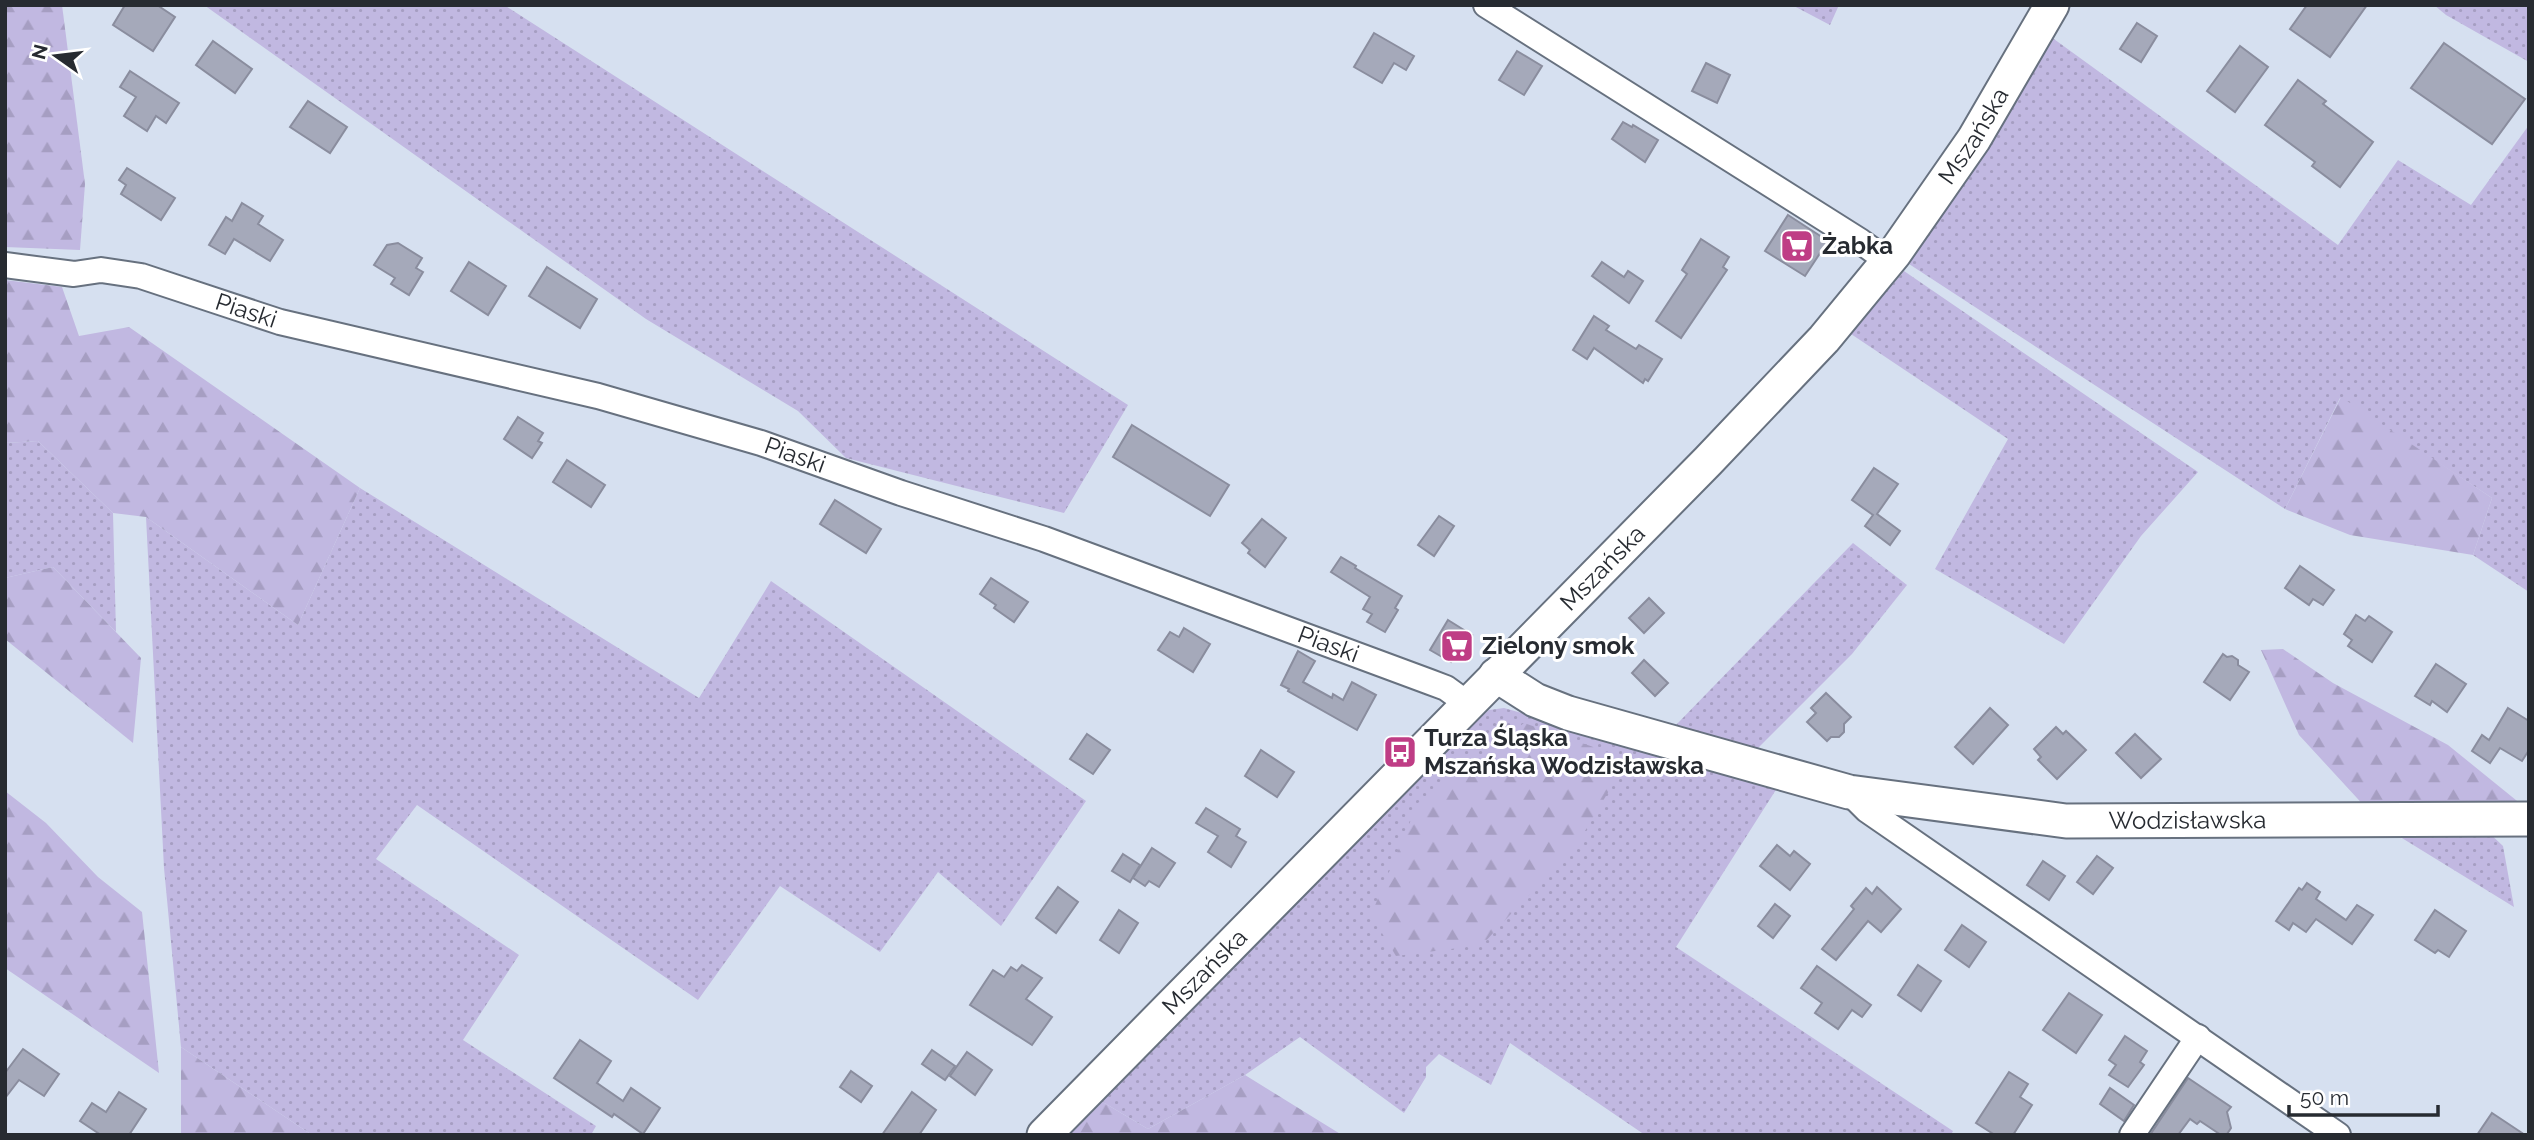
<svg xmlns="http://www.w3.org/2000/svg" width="2534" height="1140" viewBox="0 0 2534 1140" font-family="Raleway,sans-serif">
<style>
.grass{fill:url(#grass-dots)}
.forest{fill:url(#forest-firs)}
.building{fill:#a5a9ba;stroke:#8a8d9e;stroke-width:2}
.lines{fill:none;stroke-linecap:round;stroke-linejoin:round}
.street-casing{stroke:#67717f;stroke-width:28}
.secondary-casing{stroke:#67717f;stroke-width:37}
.street{stroke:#fff;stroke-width:24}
.secondary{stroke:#fff;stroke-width:33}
.labels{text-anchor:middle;stroke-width:6;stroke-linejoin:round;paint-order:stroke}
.street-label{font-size:24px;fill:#272b31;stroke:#fff}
.poi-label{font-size:24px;font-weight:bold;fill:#272b31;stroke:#fff;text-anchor:start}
</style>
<defs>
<pattern id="grass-dots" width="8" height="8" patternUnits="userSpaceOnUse" patternTransform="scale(1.75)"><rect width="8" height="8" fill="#c1b8e1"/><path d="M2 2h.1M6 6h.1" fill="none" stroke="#a69ec2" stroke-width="1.8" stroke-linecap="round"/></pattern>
<pattern id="forest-firs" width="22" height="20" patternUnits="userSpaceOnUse" patternTransform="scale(1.75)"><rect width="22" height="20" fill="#c1b8e1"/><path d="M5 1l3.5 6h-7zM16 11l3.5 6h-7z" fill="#a69ec2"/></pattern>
</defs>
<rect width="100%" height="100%" fill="#d6e0f0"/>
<g class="grass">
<polygon points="204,5 504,5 1128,405 1064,513 846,458 798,411 646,319"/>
<polygon points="1792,5 1839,5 1830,25"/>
<polygon points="2434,5 2529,5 2529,62 2446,15"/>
<polygon points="2047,34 2338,245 2398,160 2471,205 2529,125 2529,592 2473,555 2492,498 2340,398 2285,509 1909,264"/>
<polygon points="1904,271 2198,472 2141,536 2064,644 1935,569 2008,439 1851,334"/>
<polygon points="38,441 113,513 116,632 53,567 5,578 5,443"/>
<polygon points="360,488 699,698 771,581 1086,801 1001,926 938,872 880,952 780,886 698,1000 417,805 376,859 519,955 463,1040 596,1126 591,1135 312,1135 181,1047 164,868 146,517 298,625"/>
<polygon points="1853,543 1907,585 1852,654 1754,752 1676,725"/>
<polygon points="1504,708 1779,785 1676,947 1953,1131 1951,1135 1645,1135 1510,1043 1491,1085 1439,1054 1426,1067 1426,1077 1404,1113 1300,1037 1245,1075 1148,1129 1101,1101 1219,978 1470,727 1489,710"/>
<polygon points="2485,829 2503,846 2514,907 2397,835"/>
</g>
<g class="forest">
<polygon points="5,5 62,5 85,184 80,250 5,247"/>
<polygon points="5,280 62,287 79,336 129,327 360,488 298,625 146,517 113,513 38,441 5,443"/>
<polygon points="2341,397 2492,498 2473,555 2350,535 2285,509"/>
<polygon points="53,567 141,658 133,743 5,639 5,578"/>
<polygon points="2283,649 2333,683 2448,745 2527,809 2368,810 2299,735 2261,650"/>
<polygon points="1524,723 1628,759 1579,841 1482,945 1396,956 1371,915 1418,803"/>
<polygon points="5,791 46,823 98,877 142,912 159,1073 5,968"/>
<polygon points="181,1047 312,1135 181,1135"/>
<polygon points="1245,1075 1342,1135 1066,1135 1101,1101 1148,1129"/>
</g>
<g class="building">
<polygon points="125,5 157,5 175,17 153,51 113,25"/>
<polygon points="2307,5 2367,5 2330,57 2290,29"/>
<polygon points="2137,23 2157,36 2141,62 2120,49"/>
<polygon points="1374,33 1414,56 1406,70 1394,63 1382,83 1354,67"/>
<polygon points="213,41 252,69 235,93 196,65"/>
<polygon points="2444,43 2525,99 2492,144 2411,88"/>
<polygon points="2240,46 2268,67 2235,112 2207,91"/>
<polygon points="1517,51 1542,66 1524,95 1499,80"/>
<polygon points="1706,63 1730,75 1717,103 1692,91"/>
<polygon points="130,71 179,103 166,123 156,116 147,131 124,116 136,97 120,87"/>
<polygon points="2298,80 2326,101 2323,104 2373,142 2340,187 2312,166 2315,162 2265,125"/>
<polygon points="308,101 347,127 330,153 290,127"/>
<polygon points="1623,122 1632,127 1633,125 1658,140 1645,162 1612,139"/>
<polygon points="127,168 175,198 161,220 121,194 126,185 119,180"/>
<polygon points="242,203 263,216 258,224 283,240 270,261 234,239 225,254 209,245 226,217 232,221"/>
<polygon points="1788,215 1828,241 1805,276 1765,251"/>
<polygon points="1701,239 1729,257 1723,267 1727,270 1681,338 1656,321 1687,274 1682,270"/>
<polygon points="398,243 422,258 416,268 423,272 409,295 391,284 395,278 374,265 387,245"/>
<polygon points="469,262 506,286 488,315 451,291"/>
<polygon points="1602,262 1624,277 1628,271 1643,281 1629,303 1592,276"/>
<polygon points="547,267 597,299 580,328 529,296"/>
<polygon points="1594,316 1609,326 1606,330 1636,349 1639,345 1662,359 1648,381 1645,379 1643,383 1594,348 1587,359 1573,350"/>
<polygon points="518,417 543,433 538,441 542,443 532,458 504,439"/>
<polygon points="1132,425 1229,485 1210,516 1113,457"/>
<polygon points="567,460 605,485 591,507 553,482"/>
<polygon points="1874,468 1898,484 1877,514 1900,531 1890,545 1865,526 1873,515 1852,500"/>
<polygon points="835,500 881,529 866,553 820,524"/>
<polygon points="1439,516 1454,526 1434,556 1418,545"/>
<polygon points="1262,519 1286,538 1265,567 1248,553 1250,550 1242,543"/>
<polygon points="1341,557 1356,566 1355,568 1402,596 1395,608 1398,610 1385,632 1367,622 1372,614 1363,609 1370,597 1331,572"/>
<polygon points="2300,566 2334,590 2323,605 2313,599 2309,605 2285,588"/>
<polygon points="991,578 1028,602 1014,622 994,608 996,605 980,594"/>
<polygon points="1649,598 1664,613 1644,633 1629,618"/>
<polygon points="2356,615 2365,621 2369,616 2392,632 2372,662 2348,646 2352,640 2344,634"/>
<polygon points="1448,620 1472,635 1459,656 1456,654 1451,662 1430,650"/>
<polygon points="1184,628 1210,644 1193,672 1158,650 1170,632 1179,637"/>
<polygon points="1298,651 1315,661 1303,682 1332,698 1333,694 1343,700 1352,682 1376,695 1357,730 1288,691 1289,689 1281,685"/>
<polygon points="2223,654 2227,657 2232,656 2238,660 2238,665 2249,672 2230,700 2204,682"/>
<polygon points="1644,660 1668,683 1655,696 1632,673"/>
<polygon points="2436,664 2466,684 2447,712 2432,701 2430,705 2415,696"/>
<polygon points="1826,693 1851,717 1844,724 1844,732 1839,737 1831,737 1827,741 1807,722 1816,713 1811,708"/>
<polygon points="1990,708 2008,725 1973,764 1955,747"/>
<polygon points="2508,708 2529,721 2529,750 2522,761 2500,748 2490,763 2472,751 2482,735 2489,740"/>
<polygon points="2056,727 2063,734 2066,731 2086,750 2057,779 2038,760 2041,757 2034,749"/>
<polygon points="1087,734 1110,750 1093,774 1070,759"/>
<polygon points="2135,734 2161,759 2141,778 2116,753"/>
<polygon points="1261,750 1294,772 1277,797 1245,776"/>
<polygon points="1206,808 1240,829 1236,836 1246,842 1231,867 1208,852 1218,836 1196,823"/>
<polygon points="1777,845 1790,856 1794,851 1810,864 1790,890 1760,866"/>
<polygon points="1152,848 1175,863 1159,887 1149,881 1145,886 1133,878"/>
<polygon points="1123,854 1140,865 1130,882 1112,871"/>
<polygon points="2097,856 2113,868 2093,894 2077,882"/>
<polygon points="2043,861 2065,876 2049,900 2027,885"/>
<polygon points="2307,883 2320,892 2316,899 2346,920 2357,905 2373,915 2352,944 2316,919 2306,932 2293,923 2289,930 2276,921 2299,888 2302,890"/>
<polygon points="1058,887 1078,902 1056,933 1036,918"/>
<polygon points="1877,887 1901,909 1881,932 1868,921 1836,960 1822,949 1854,909 1851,906 1866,888 1872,894"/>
<polygon points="1775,904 1790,916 1773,938 1758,926"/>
<polygon points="1119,910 1138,923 1119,953 1100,940"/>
<polygon points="2435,910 2466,931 2449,957 2438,950 2435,953 2415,940"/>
<polygon points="1962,925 1986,942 1969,967 1945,950"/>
<polygon points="1022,965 1042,978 1026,999 1052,1017 1032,1045 970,1005 993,970 1004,977 1011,967 1017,971"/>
<polygon points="1918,965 1941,981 1921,1011 1898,995"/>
<polygon points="1817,966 1871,1005 1862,1017 1852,1010 1838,1029 1815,1013 1822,1003 1801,988"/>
<polygon points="2069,993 2102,1015 2076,1053 2043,1030"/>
<polygon points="2125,1036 2147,1051 2140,1062 2144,1065 2128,1087 2109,1075 2116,1065 2109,1060"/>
<polygon points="580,1040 611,1061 597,1083 623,1101 631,1088 660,1108 643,1134 614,1114 612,1117 554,1078"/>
<polygon points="23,1049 59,1074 44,1096 19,1080 5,1098 5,1073"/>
<polygon points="932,1050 955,1066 945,1080 922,1064"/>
<polygon points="967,1052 992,1070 975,1095 950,1076"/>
<polygon points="851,1071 872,1086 861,1102 840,1087"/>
<polygon points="2009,1072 2028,1084 2020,1097 2032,1105 2013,1135 1995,1135 1976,1123"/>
<polygon points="2188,1078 2231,1107 2227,1112 2231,1128 2227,1134 2221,1135 2200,1121 2197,1124 2190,1119 2178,1135 2150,1135"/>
<polygon points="2110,1088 2134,1105 2124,1121 2100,1104"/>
<polygon points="119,1092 146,1109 129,1135 101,1135 80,1121 92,1103 106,1112"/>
<polygon points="912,1092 936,1110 919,1135 882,1135"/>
<polygon points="2492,1113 2525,1135 2477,1135"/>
</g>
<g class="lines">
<defs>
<g id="street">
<polyline points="1486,5 1860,241 1889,262"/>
<path id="s1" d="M5,265L74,274L101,270L141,276L280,322L598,396L761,443L901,493L1044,539L1430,682L1446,688L1468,704"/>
<polyline points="1849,792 1867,810 2338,1135"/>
<polyline points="2132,1135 2198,1037"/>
</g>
<g id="secondary">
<path id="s2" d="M1496,675L1535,700L1568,713L1849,792L2066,821L2529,819"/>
<path id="s3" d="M1044,1135L1708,461L1824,339L1894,254L1974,139L2052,5"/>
</g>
</defs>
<use href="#street" class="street-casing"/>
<use href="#secondary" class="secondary-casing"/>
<use href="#street" class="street"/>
<use href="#secondary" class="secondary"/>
</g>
<defs>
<symbol id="supermarket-square" viewBox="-11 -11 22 22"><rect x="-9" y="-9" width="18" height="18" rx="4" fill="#bf3d85" stroke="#fff"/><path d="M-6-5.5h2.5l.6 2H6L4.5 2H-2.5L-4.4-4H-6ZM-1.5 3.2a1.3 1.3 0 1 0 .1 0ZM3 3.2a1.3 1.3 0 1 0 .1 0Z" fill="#fff"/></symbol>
<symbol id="bus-square" viewBox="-11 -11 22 22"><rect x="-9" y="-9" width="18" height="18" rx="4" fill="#bf3d85" stroke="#fff"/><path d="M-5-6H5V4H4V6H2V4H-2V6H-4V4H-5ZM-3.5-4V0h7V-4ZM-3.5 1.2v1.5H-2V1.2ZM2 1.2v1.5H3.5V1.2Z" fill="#fff"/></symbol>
</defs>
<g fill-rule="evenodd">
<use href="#supermarket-square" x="1778" y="227" width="38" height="38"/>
<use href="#supermarket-square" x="1438" y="627" width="38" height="38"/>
<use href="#bus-square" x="1381" y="733" width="38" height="38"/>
</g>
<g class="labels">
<g class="street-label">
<text dy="8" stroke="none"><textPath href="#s3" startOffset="1367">Mszańska</textPath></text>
<text dy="8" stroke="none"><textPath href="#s1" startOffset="248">Piaski</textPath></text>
<text dy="8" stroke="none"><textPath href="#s1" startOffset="816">Piaski</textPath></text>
<text dy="8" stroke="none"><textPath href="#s3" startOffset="796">Mszańska</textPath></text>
<text dy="8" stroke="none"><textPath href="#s1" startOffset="1382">Piaski</textPath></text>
<text dy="8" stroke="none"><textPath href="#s2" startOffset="714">Wodzisławska</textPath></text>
<text dy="8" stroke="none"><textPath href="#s3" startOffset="229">Mszańska</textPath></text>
</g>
<g class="poi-label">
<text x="1822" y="254">Żabka</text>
<text x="1482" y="654">Zielony smok</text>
<text x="1424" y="746">Turza Śląska<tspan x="1424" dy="28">Mszańska Wodzisławska</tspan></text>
</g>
</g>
<rect width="2534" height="1140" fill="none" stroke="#272b31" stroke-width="14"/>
<g transform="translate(56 56) rotate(284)" stroke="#ffffff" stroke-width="5" paint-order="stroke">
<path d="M0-5L12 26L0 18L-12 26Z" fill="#272b31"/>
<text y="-10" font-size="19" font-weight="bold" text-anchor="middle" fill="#272b31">N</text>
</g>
<path d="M2289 1105v10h149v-10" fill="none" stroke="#272b31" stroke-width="3.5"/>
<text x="2300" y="1105" font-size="21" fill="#272b31" stroke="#ffffff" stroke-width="5" paint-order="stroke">50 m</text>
</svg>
